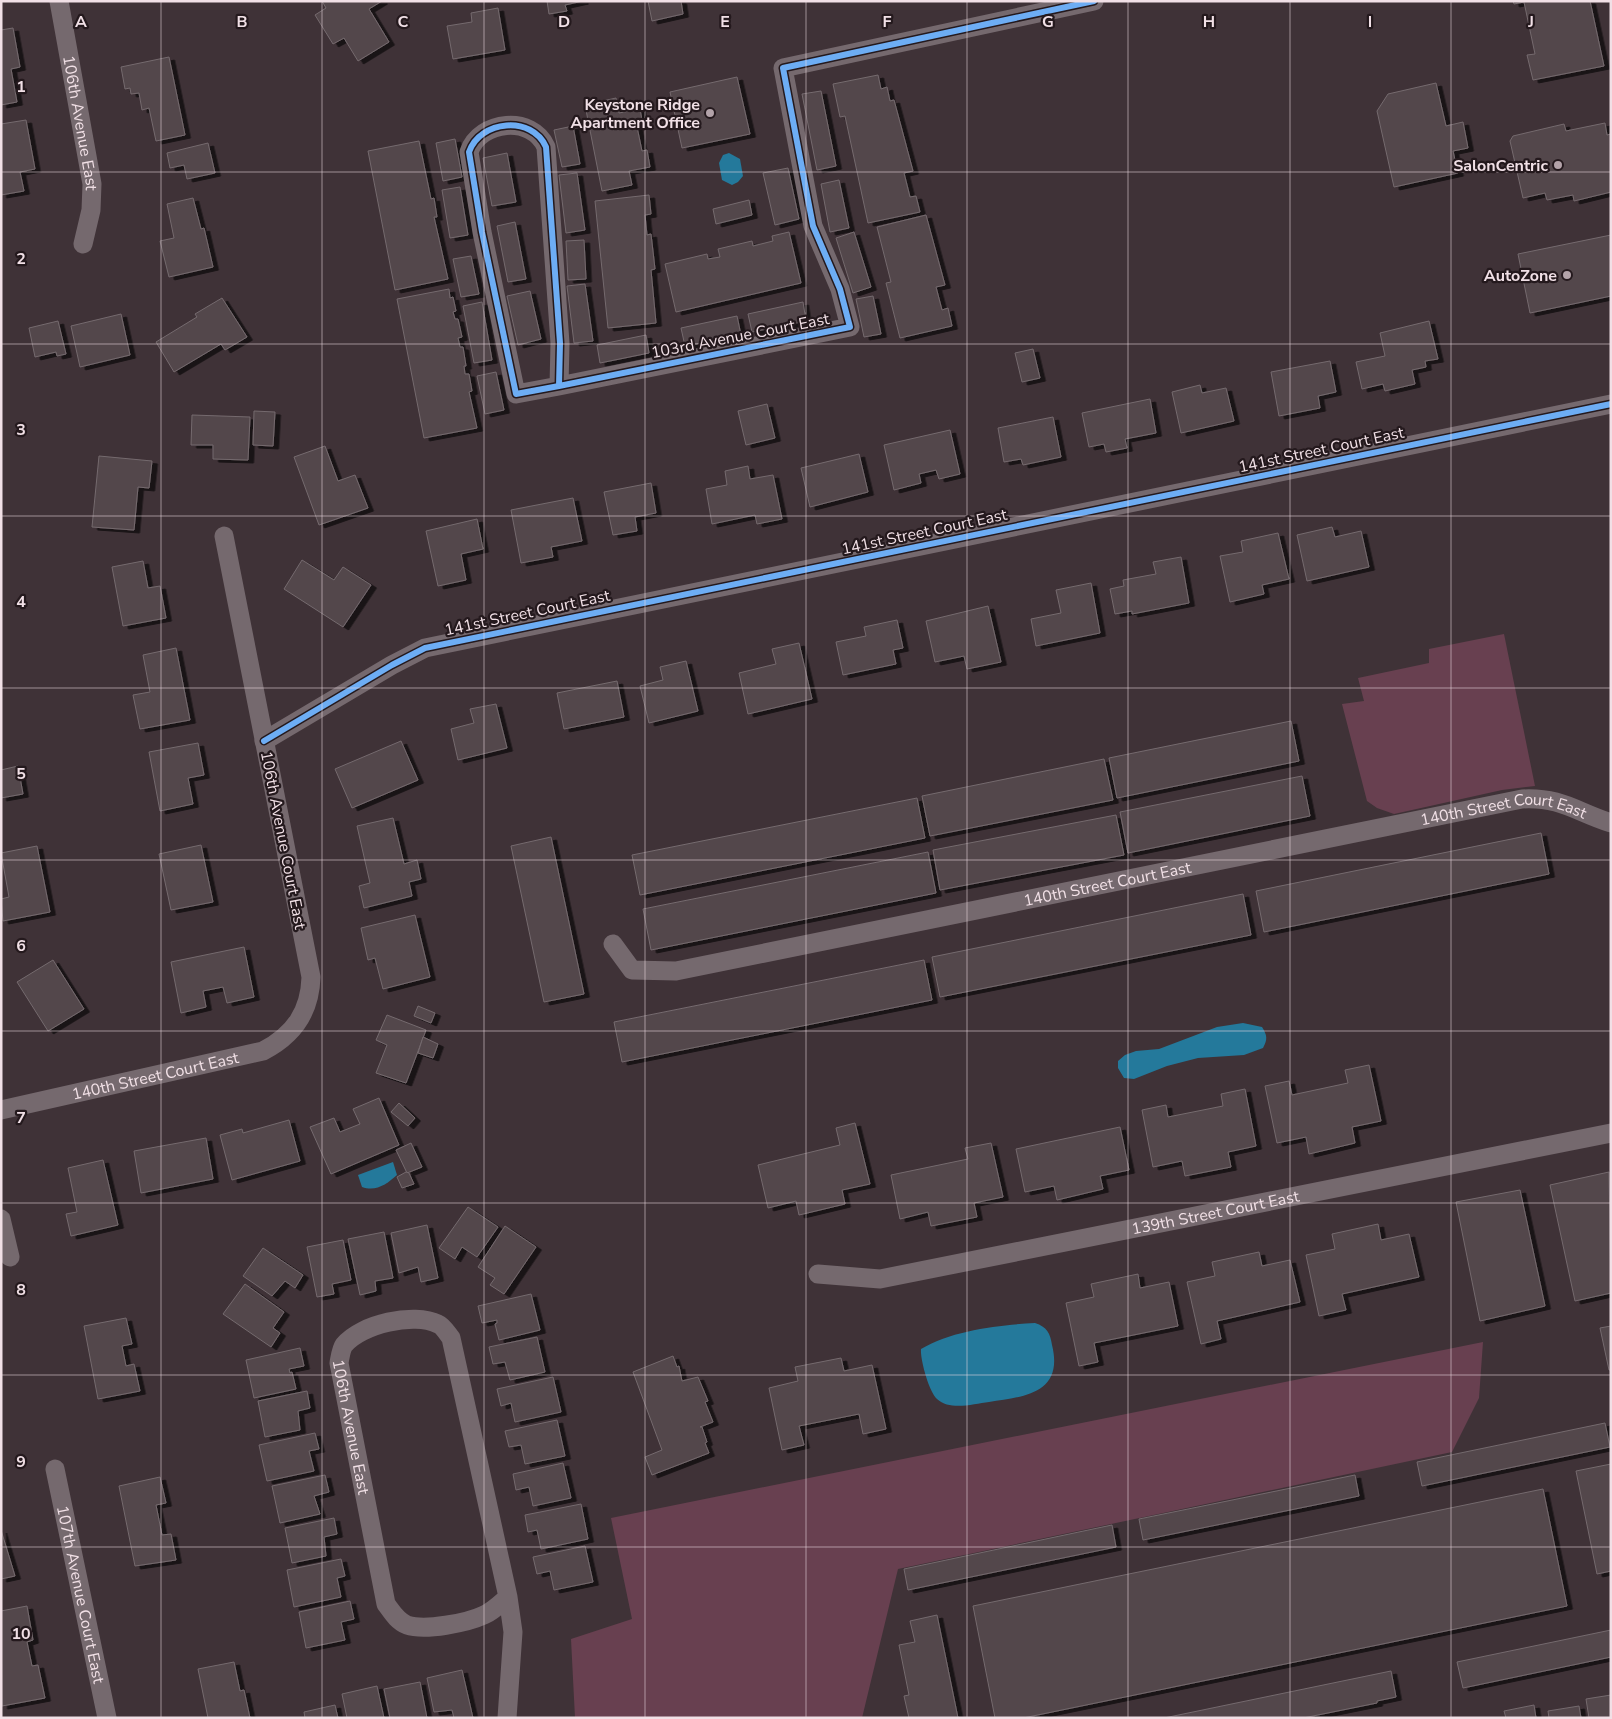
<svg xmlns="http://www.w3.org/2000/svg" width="1612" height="1719" viewBox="0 0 1612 1719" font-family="'Nunito Sans',sans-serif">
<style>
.green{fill:#684050}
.water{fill:#24799b}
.building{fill:#52474b;stroke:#756a6e;filter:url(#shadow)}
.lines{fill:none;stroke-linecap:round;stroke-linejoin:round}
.street{stroke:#75696e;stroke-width:19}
.cycleway-casing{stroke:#24191d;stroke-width:9}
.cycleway{stroke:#6dadf4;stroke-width:6}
.grid{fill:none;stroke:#f1e0e6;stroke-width:1;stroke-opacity:0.55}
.poi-dot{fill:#b3a3a9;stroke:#24191d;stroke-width:2}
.labels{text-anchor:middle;stroke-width:4.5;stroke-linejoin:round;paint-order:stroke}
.poi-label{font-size:16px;font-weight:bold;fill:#f1e0e6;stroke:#24191d;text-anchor:end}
.street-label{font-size:16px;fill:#f1e0e6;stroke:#24191d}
.grid-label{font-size:16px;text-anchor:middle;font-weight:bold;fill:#f1e0e6;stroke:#24191d;stroke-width:4.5;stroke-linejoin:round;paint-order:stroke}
</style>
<defs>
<filter id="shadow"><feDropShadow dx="5.5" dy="3" stdDeviation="0" flood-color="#0009"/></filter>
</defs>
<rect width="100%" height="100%" fill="#3f3237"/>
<g class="green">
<polygon points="1504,634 1535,786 1502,790 1394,814 1377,808 1367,801 1342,704 1364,701 1358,678 1429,663 1429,649"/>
<polygon points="1483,1342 1479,1398 1452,1452 898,1569 862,1718 575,1718 571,1639 632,1619 611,1518"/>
</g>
<g class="water">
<polygon points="729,153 740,159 743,176 738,182 732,185 722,180 719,163 723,155"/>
<path d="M1243,1023L1262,1027C1267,1035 1268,1039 1263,1048L1244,1055L1198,1058L1167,1066L1134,1079L1124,1078L1118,1068V1061L1125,1055L1136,1051L1159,1049L1217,1027Z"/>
<path d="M393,1162L397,1175C387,1184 376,1192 362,1187L358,1175Z"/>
<path d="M1035,1323C1047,1327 1050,1333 1052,1345C1064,1393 1024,1397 989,1402C973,1404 950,1411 937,1399C929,1392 920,1359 921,1349C953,1330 999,1325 1035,1323Z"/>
</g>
<g class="building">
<polygon points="322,1 382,1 369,9 389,42 358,61 344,38 333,44 315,15 326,8"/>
<polygon points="547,1 583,1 565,5 567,11 549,14"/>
<polygon points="648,1 681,1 683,14 652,21"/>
<polygon points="1513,1 1590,1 1604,66 1533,80 1527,55 1535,54 1524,2 1514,4"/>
<polygon points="498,8 505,50 453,59 447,26 472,22 471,13"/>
<polygon points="13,28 20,67 11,69 17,102 1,105 1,30"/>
<polygon points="169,57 185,135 156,141 149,108 142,110 139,93 131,94 130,88 125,89 121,67"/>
<polygon points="878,75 881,89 887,87 890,101 894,100 913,171 904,173 910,197 916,196 920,212 868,223 845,116 840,117 833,84"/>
<polygon points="737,77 750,134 682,148 670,92"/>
<polygon points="1436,83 1446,126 1463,122 1468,148 1453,151 1458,173 1394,187 1377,111 1388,94"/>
<polygon points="821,91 836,166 817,170 802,94"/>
<polygon points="616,98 619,113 640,109 643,126 637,127 642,151 647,150 650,167 629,171 632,185 602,191 585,105"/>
<polygon points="26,120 35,169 20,172 24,191 1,195 1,124"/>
<polygon points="1605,123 1607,135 1611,134 1611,192 1574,201 1573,195 1547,200 1545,193 1523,198 1510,141 1513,136 1564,124 1566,131"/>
<polygon points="573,126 580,164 562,167 554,130"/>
<polygon points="455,139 462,177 443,181 436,143"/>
<polygon points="419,141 431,199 434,198 437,217 434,217 448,279 395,290 368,151"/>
<polygon points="208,143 215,173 187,179 184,165 170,168 167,153"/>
<polygon points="507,153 516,202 492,206 483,158"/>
<polygon points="788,168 799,219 775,225 763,173"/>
<polygon points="577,173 585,230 566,233 559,175"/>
<polygon points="839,180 849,228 830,232 821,184"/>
<polygon points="460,187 468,235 450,238 442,190"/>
<polygon points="649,195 651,214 645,215 647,235 651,234 655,269 651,270 656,323 608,328 595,201"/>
<polygon points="193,198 201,229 204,228 213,267 169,277 160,241 174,238 167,204"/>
<polygon points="749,200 752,215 716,224 713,209"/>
<polygon points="926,215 945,285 936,287 942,310 948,308 952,326 900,338 886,283 891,282 877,227"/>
<polygon points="515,222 526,279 508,282 497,226"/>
<polygon points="789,232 801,283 676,312 665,264 707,254 708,259 720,257 718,249 752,241 753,246 773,241 772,236"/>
<polygon points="854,232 871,287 853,293 836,238"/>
<polygon points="1611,235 1611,296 1530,313 1518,254"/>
<polygon points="584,240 586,279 568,280 566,241"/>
<polygon points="471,256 479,294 461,297 453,259"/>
<polygon points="585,284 593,341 574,343 567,286"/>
<polygon points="449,289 450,298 453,297 456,311 453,312 455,319 458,319 462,337 458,338 460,347 463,347 466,366 464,366 465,374 469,374 472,391 469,392 477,428 424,438 397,299"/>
<polygon points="530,291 541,339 518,345 507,296"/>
<polygon points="873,296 881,334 864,337 856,299"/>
<polygon points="222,298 247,337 225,350 221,344 174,372 156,342 197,317 195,314"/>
<polygon points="482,302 492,360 474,363 463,306"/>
<polygon points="803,302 806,321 752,332 748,314"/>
<polygon points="121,314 130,355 80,367 71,326"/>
<polygon points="737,316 741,335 685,346 681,328"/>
<polygon points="58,321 66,354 57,356 56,352 35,357 29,328"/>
<polygon points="1429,321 1438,359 1425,361 1426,367 1412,370 1415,384 1385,391 1383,384 1362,389 1356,362 1385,356 1380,333"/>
<polygon points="646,335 649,353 600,363 597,345"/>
<polygon points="1033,349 1040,378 1022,382 1015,353"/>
<polygon points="1330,361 1336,392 1318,396 1320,408 1279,416 1271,372"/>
<polygon points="496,372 504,410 485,414 477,376"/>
<polygon points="1200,385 1202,393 1226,388 1234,421 1181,433 1172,392"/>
<polygon points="1150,399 1156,433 1125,439 1127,448 1106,452 1104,444 1089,447 1082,413"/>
<polygon points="767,404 775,438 746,445 738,411"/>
<polygon points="254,411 275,412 273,446 253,445"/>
<polygon points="192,415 250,417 248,460 213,459 213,445 191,445"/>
<polygon points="1053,417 1061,457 1023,465 1021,459 1004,462 998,428"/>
<polygon points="950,430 960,474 939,479 936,470 919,474 921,483 894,490 884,445"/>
<polygon points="325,446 338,481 355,475 368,508 319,525 294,457"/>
<polygon points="859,454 868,492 810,507 801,468"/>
<polygon points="99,456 152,461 149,488 138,487 134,530 92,527"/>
<polygon points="748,466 750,479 773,475 782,519 757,524 755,515 712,524 706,489 727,485 725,471"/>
<polygon points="651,483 656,513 635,517 637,531 613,535 604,492"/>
<polygon points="573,498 582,541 551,547 553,557 521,563 511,510"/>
<polygon points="477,519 483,549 461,554 466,580 438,586 426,531"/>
<polygon points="1332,527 1335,537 1361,531 1369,567 1307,581 1297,535"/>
<polygon points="1278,533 1289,579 1262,585 1264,594 1230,602 1220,556 1243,552 1241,541"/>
<polygon points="1181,557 1189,603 1132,614 1132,611 1115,614 1110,589 1124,586 1123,580 1156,574 1153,562"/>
<polygon points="302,560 334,580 343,567 371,585 343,627 284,589"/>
<polygon points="143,561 148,588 160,586 166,618 123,626 112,567"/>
<polygon points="1091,583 1100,633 1036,646 1031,619 1061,613 1056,590"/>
<polygon points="988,606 1001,662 967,669 964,656 935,662 926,621"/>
<polygon points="897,620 903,648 893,650 896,664 843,675 836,642 866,636 864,627"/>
<polygon points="799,643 812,699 748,714 739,673 776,664 772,649"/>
<polygon points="176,648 190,720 140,729 133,695 150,692 143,655"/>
<polygon points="686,661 698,711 649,723 640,686 663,680 660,667"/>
<polygon points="617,681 624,717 564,729 557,693"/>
<polygon points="496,704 507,748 458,760 451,729 474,723 470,709"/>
<polygon points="1291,721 1299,761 1117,798 1109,758"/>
<polygon points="401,741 418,780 352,808 335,769"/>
<polygon points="198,743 204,775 188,778 193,804 160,811 149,752"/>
<polygon points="1104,759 1113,800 930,836 922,796"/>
<polygon points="18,766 23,794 1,798 1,770"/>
<polygon points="1302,776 1310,816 1128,853 1120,812"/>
<polygon points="917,798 925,838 640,895 632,855"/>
<polygon points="1116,815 1124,855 940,890 933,850"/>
<polygon points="393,818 404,864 417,860 421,879 409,882 412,896 364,908 359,886 370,883 357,826"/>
<polygon points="1541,833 1549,874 1264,932 1256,891"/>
<polygon points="551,837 584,994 544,1002 511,846"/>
<polygon points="201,845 213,902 171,910 159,854"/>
<polygon points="37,846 50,912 3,921 1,899 9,897 1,853"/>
<polygon points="928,852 936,893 651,950 643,909"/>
<polygon points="1243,894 1251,935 940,997 932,957"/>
<polygon points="415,915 430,977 383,989 375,958 368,960 361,928"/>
<polygon points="244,947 254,997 227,1003 223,987 203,991 206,1007 181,1013 171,962"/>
<polygon points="53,960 84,1009 48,1031 17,982"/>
<polygon points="924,960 932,1000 622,1062 614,1022"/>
<polygon points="418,1006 435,1013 431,1023 414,1016"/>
<polygon points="387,1015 426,1030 406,1083 376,1073 387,1045 376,1040"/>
<polygon points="423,1037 438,1044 433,1058 418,1053"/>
<polygon points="1369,1065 1381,1121 1352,1127 1355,1143 1309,1154 1306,1137 1277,1143 1265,1086 1289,1081 1292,1095 1348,1083 1345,1070"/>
<polygon points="1245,1089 1256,1146 1228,1152 1231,1167 1185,1176 1182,1161 1153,1167 1142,1110 1166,1105 1168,1117 1223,1106 1221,1094"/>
<polygon points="379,1098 399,1145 331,1174 310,1127 334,1118 340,1132 360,1124 353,1109"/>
<polygon points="399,1103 415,1118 408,1126 391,1112"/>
<polygon points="289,1120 300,1161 232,1180 220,1135 242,1129 243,1133"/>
<polygon points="855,1123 870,1184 842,1190 845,1204 799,1215 796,1201 768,1208 758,1165 840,1145 836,1128"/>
<polygon points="1120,1127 1129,1170 1100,1176 1103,1189 1057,1200 1054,1186 1025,1192 1016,1149"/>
<polygon points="206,1138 213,1179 141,1193 134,1151"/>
<polygon points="411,1143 422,1167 407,1173 396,1150"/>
<polygon points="991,1143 1003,1197 974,1203 977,1217 931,1226 928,1212 900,1219 891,1175 968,1159 965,1148"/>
<polygon points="103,1160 118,1225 71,1236 66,1214 77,1212 68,1168"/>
<polygon points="406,1172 409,1173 414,1184 402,1188 397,1177"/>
<polygon points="1609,1172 1611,1293 1575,1301 1550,1185"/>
<polygon points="1520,1190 1545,1306 1480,1321 1456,1202"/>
<polygon points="468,1207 498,1227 477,1257 462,1247 455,1259 439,1248"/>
<polygon points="1378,1224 1381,1240 1409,1234 1419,1277 1342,1294 1346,1310 1319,1316 1306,1255 1335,1249 1332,1234"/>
<polygon points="427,1225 438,1278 421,1282 418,1267 399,1273 391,1233"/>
<polygon points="505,1226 536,1247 504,1294 490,1285 495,1278 478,1267"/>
<polygon points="384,1232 393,1278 375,1281 376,1291 360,1295 348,1239"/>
<polygon points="343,1240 351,1280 332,1284 334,1294 317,1297 307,1247"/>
<polygon points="263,1248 303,1275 295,1288 285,1281 272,1296 243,1276"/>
<polygon points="1259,1252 1262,1266 1290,1260 1300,1302 1217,1321 1221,1339 1201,1344 1187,1282 1215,1276 1212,1262"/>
<polygon points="1138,1274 1140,1288 1169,1282 1178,1326 1094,1343 1098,1362 1079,1366 1066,1303 1094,1297 1091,1284"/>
<polygon points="245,1284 284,1312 273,1328 280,1333 271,1347 223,1314"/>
<polygon points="531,1294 540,1330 499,1340 495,1324 497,1323 497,1320 482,1323 478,1306"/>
<polygon points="126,1318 132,1344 122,1346 126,1366 134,1364 140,1391 98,1399 84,1326"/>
<polygon points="1611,1326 1611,1370 1609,1370 1600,1328"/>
<polygon points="537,1337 545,1372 510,1380 505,1362 493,1364 489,1347"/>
<polygon points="300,1348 304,1366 289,1369 290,1373 292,1372 296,1389 254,1398 246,1360"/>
<polygon points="673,1356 677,1367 679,1366 682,1381 698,1377 708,1401 705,1402 713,1422 700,1427 702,1427 707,1442 705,1443 709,1453 652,1475 645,1457 662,1450 633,1372"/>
<polygon points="841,1358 844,1371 872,1365 886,1429 863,1434 859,1414 799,1426 804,1445 782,1450 769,1388 798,1381 795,1367"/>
<polygon points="553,1377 561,1412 515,1422 511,1403 501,1406 497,1389"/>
<polygon points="307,1391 310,1408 298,1411 300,1430 265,1437 258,1401"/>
<polygon points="557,1420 565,1456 525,1464 521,1445 509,1447 505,1431"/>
<polygon points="1605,1423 1610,1447 1422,1486 1417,1462"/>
<polygon points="315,1433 319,1449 309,1451 314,1471 267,1481 259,1445"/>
<polygon points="563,1463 571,1498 533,1506 529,1487 516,1490 513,1474"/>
<polygon points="1611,1464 1611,1571 1597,1574 1576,1471"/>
<polygon points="325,1475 329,1492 314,1496 320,1514 280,1523 272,1486"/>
<polygon points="1355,1475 1359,1496 1143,1540 1139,1519"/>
<polygon points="160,1477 166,1503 156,1505 162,1535 171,1534 176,1560 135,1566 119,1486"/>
<polygon points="1543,1489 1567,1606 1023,1718 995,1718 973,1606"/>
<polygon points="581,1504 588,1539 541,1549 537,1530 528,1532 525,1515"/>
<polygon points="334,1518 337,1534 324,1537 326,1556 292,1563 285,1528"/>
<polygon points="1112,1525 1116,1547 908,1590 904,1569"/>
<polygon points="1,1530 15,1576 1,1579"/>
<polygon points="585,1546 593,1582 554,1590 550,1571 537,1574 533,1557"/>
<polygon points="341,1559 345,1576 337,1578 341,1597 294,1607 287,1570"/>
<polygon points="350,1601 354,1619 341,1622 345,1640 306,1648 299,1612"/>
<polygon points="27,1606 33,1640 27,1642 32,1666 38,1665 45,1698 2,1706 1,1611"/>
<polygon points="937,1615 958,1718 909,1718 904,1696 909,1695 899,1645 915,1642 910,1621"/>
<polygon points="1611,1630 1611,1657 1463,1688 1457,1662"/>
<polygon points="234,1662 240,1691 244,1690 250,1718 208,1718 198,1669"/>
<polygon points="462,1670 473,1718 454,1718 452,1710 434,1712 427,1678"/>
<polygon points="1391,1671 1396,1697 1377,1701 1377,1703 1303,1718 1164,1718"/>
<polygon points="420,1682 427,1718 390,1718 384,1689"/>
<polygon points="377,1686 384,1718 347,1718 342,1694"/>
<polygon points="1611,1695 1611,1718 1589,1718 1586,1699"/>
<polygon points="335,1705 338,1718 305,1718 304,1712"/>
<polygon points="1534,1705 1536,1718 1506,1718 1504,1711"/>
<polygon points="1579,1706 1581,1718 1549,1718 1548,1711"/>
</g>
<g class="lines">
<g class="street">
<path id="s1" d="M59,1L92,184L91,210L83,244"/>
<path d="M559,386L560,343L546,147C532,115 480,120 469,152L482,232L516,394L559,386L850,327L840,289L813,226L783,68L1094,1"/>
<polyline points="264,741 392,665 425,648 1611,404"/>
<path id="s2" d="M613,944L632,970L676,971L1522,799C1562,797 1576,812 1611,823"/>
<path id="s3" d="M1,1110L263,1051C294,1035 310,1012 311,977L224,536"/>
<polyline points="1,1219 10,1257"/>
<path id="s4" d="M818,1274L880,1279L1611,1133"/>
<path id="s5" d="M55,1469L107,1718"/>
<path id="s6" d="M507,1718L513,1632L508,1597L451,1338C447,1333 443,1326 438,1324C414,1312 361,1324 344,1345C341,1349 340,1358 339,1363L386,1604C392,1612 397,1621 407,1625C425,1631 467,1623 484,1615C493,1611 500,1604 508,1597"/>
</g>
<defs>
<g id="cycleway">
<path d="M559,386L560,343L546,147C532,115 480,120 469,152L482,232L516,394L559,386L850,327L840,289L813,226L783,68L1094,1"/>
<polyline points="264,741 392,665 425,648 1611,404"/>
</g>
</defs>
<use href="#cycleway" class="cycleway-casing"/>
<use href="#cycleway" class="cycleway"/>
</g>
<path class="grid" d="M161,1V1718M322,1V1718M484,1V1718M645,1V1718M806,1V1718M967,1V1718M1128,1V1718M1290,1V1718M1451,1V1718M1,172H1611M1,344H1611M1,516H1611M1,688H1611M1,860H1611M1,1031H1611M1,1203H1611M1,1375H1611M1,1547H1611"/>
<g class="poi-dot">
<circle cx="710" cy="113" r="5"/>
<circle cx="1558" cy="165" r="5"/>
<circle cx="1567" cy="275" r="5"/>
</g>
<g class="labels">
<g class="poi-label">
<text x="700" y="110">Keystone Ridge<tspan x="700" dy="18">Apartment Office</tspan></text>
<text x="1548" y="171">SalonCentric</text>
<text x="1557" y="281">AutoZone</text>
</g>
<g class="street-label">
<text dy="6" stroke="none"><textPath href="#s1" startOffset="124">106th Avenue East</textPath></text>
<text transform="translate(740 335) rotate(-11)" y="6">103rd Avenue Court East</text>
<text transform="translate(1321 449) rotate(-12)" y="6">141st Street Court East</text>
<text transform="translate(924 531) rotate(-12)" y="6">141st Street Court East</text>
<text transform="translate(527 612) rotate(-12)" y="6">141st Street Court East</text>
<text dy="6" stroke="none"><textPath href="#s2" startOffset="921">140th Street Court East</textPath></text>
<text transform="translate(284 840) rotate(79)" y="6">106th Avenue Court East</text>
<text dy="6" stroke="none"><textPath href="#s2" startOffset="516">140th Street Court East</textPath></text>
<text dy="6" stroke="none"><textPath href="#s3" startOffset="158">140th Street Court East</textPath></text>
<text dy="6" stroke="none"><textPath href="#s4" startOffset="404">139th Street Court East</textPath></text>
<text dy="6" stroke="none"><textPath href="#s6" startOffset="591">106th Avenue East</textPath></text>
<text dy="6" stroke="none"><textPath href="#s5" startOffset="128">107th Avenue Court East</textPath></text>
</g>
</g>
<g class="grid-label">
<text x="81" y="27">A</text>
<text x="242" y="27">B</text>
<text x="403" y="27">C</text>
<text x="564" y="27">D</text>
<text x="725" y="27">E</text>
<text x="887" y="27">F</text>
<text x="1048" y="27">G</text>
<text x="1209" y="27">H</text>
<text x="1370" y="27">I</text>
<text x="1531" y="27">J</text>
<text x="21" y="92">1</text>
<text x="21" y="264">2</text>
<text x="21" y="435">3</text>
<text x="21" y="607">4</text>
<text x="21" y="779">5</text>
<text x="21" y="951">6</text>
<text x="21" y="1123">7</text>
<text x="21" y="1295">8</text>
<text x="21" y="1467">9</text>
<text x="21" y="1639">10</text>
</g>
<rect width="1612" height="1719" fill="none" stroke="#f1e0e6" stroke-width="5"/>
</svg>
